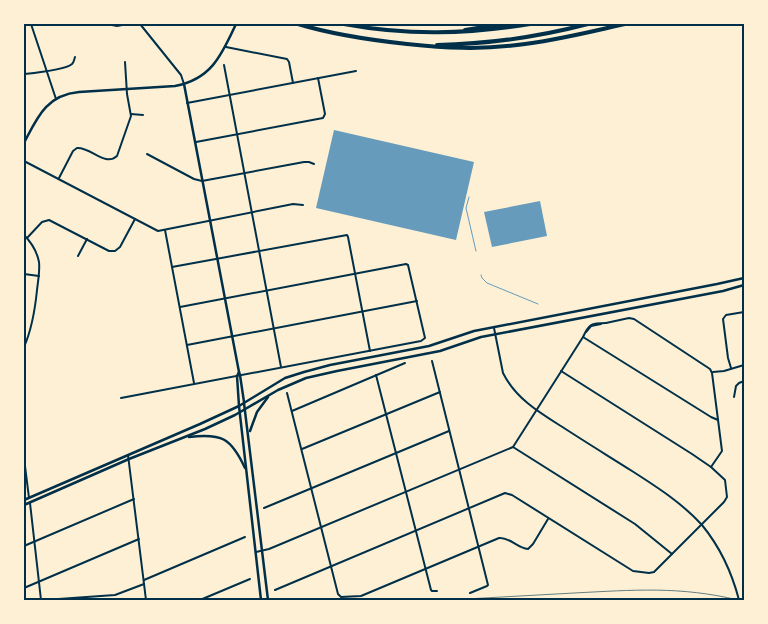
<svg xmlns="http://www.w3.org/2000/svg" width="768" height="624" viewBox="0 0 768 624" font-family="Overpass,sans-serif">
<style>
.water{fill:#669bbc}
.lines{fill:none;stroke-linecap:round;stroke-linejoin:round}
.stream{stroke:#669bbc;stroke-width:1}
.minor{stroke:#003049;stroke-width:2}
.tertiary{stroke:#003049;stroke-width:2.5}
.secondary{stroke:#003049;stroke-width:2.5}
.motorway{stroke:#003049;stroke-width:4}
.rail{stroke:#657d81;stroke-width:1}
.neatline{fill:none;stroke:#003049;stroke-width:2}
</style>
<rect width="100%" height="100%" fill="#fdf0d5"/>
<g class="water">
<polygon points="334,130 474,162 456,240 316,208"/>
<polygon points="540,201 547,236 492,247 484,212"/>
</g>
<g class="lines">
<g class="stream">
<polyline points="469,197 466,208 476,251"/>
<polyline points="481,275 482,278 487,283 538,304"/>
</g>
<g class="minor">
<polyline points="31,24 56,99"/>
<polyline points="107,24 117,26 128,24"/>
<polyline points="140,24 181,75 184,84"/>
<polyline points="226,47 287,59 289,62 293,83"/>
<polyline points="224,65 281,367"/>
<path d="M24,74C34,73 65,70 72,64C74,62 74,60 75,57"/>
<polyline points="187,103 356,71"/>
<polyline points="131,114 143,115"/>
<polyline points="196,142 323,118 325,114 318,78"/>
<polyline points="147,154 194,179 202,181 304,162 309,162 314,164"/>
<polyline points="24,161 158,231 293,204 303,205"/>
<path d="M59,178L73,151L77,148C91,147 105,167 117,156L131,116L127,94L125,62"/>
<polyline points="165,230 194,383"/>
<path d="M24,235C31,242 37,252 39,262C40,271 38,281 37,290C35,310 32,329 24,347"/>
<polyline points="27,238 42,222 49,220 109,251 115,251 120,247 135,219"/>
<polyline points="78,256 87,239"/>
<polyline points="172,267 347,235 348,237 370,351"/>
<polyline points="24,274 39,276"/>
<polyline points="606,323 629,318 634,319 710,369 712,373 722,451 711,467"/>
<path d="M494,328L503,373C516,399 540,413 564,428C587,443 610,457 632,471C657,487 682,503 702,525C720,547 732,573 739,600"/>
<polyline points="586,332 591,326 601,324"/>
<polyline points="583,337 711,417 718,420"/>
<polyline points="187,345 417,301"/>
<polyline points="432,361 488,585 487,586 470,593"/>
<polyline points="731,368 728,358 723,319 726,315 744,312"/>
<polyline points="713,372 724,371 744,365"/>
<polyline points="376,375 431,590 432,591 437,591"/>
<path d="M287,393L338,594L341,597L361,596L499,538C510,537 517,548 528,549L533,544L548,519"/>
<polyline points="734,397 736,386 739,383 744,381"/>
<polyline points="121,398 421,341 425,338 408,265 406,264 180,307"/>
<polyline points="292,411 405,363"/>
<polyline points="513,447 635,524 672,554"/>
<polyline points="302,449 440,392"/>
<polyline points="128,455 146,600"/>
<polyline points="24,458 29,498"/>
<polyline points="30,503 41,600"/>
<polyline points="264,508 449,431"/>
<polyline points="24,546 134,499"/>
<path d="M256,552L269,549L513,447L583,337C589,324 591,323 606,323"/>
<polyline points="144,580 245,537"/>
<polyline points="24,588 139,539"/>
<polyline points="275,590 505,493 512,495 633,571 649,573 654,572 724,502 727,497 725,480 711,467 692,454 561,371"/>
<polyline points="44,600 115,595 144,584"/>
<polyline points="200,600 250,579"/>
</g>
<g class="tertiary">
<polyline points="184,84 239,372 240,375 244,402"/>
<path d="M24,143C37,118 46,95 79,92L175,86C212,79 222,54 236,24"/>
<polyline points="239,372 237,376 239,406"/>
</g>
<g class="secondary">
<polyline points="244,403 268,600"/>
<polyline points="239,406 261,600"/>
<polyline points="250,431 257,412 268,397"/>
<path d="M189,437C222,433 231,438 245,468"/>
<polyline points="24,500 200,424 239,406 285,378 304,372 330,365 429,346 474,331 717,284 744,278"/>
<polyline points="24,505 129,459 205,429 235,415 278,390 306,378 337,371 440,351 481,337 723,291 744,285"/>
</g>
<g class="motorway">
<path d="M298,24C334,35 370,40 407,44C445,48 479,50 517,45C554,41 589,32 625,24"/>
<path d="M344,24C409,36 466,34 530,24"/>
<polyline points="465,30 503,24"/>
<path d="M437,45C489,44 538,37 588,24"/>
</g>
<path class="rail" d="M448,600C490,598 532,595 574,593C633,590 680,586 738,600"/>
</g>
<rect width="768" height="624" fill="none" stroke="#fdf0d5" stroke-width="50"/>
<rect x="25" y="25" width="718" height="574" class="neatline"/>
</svg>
